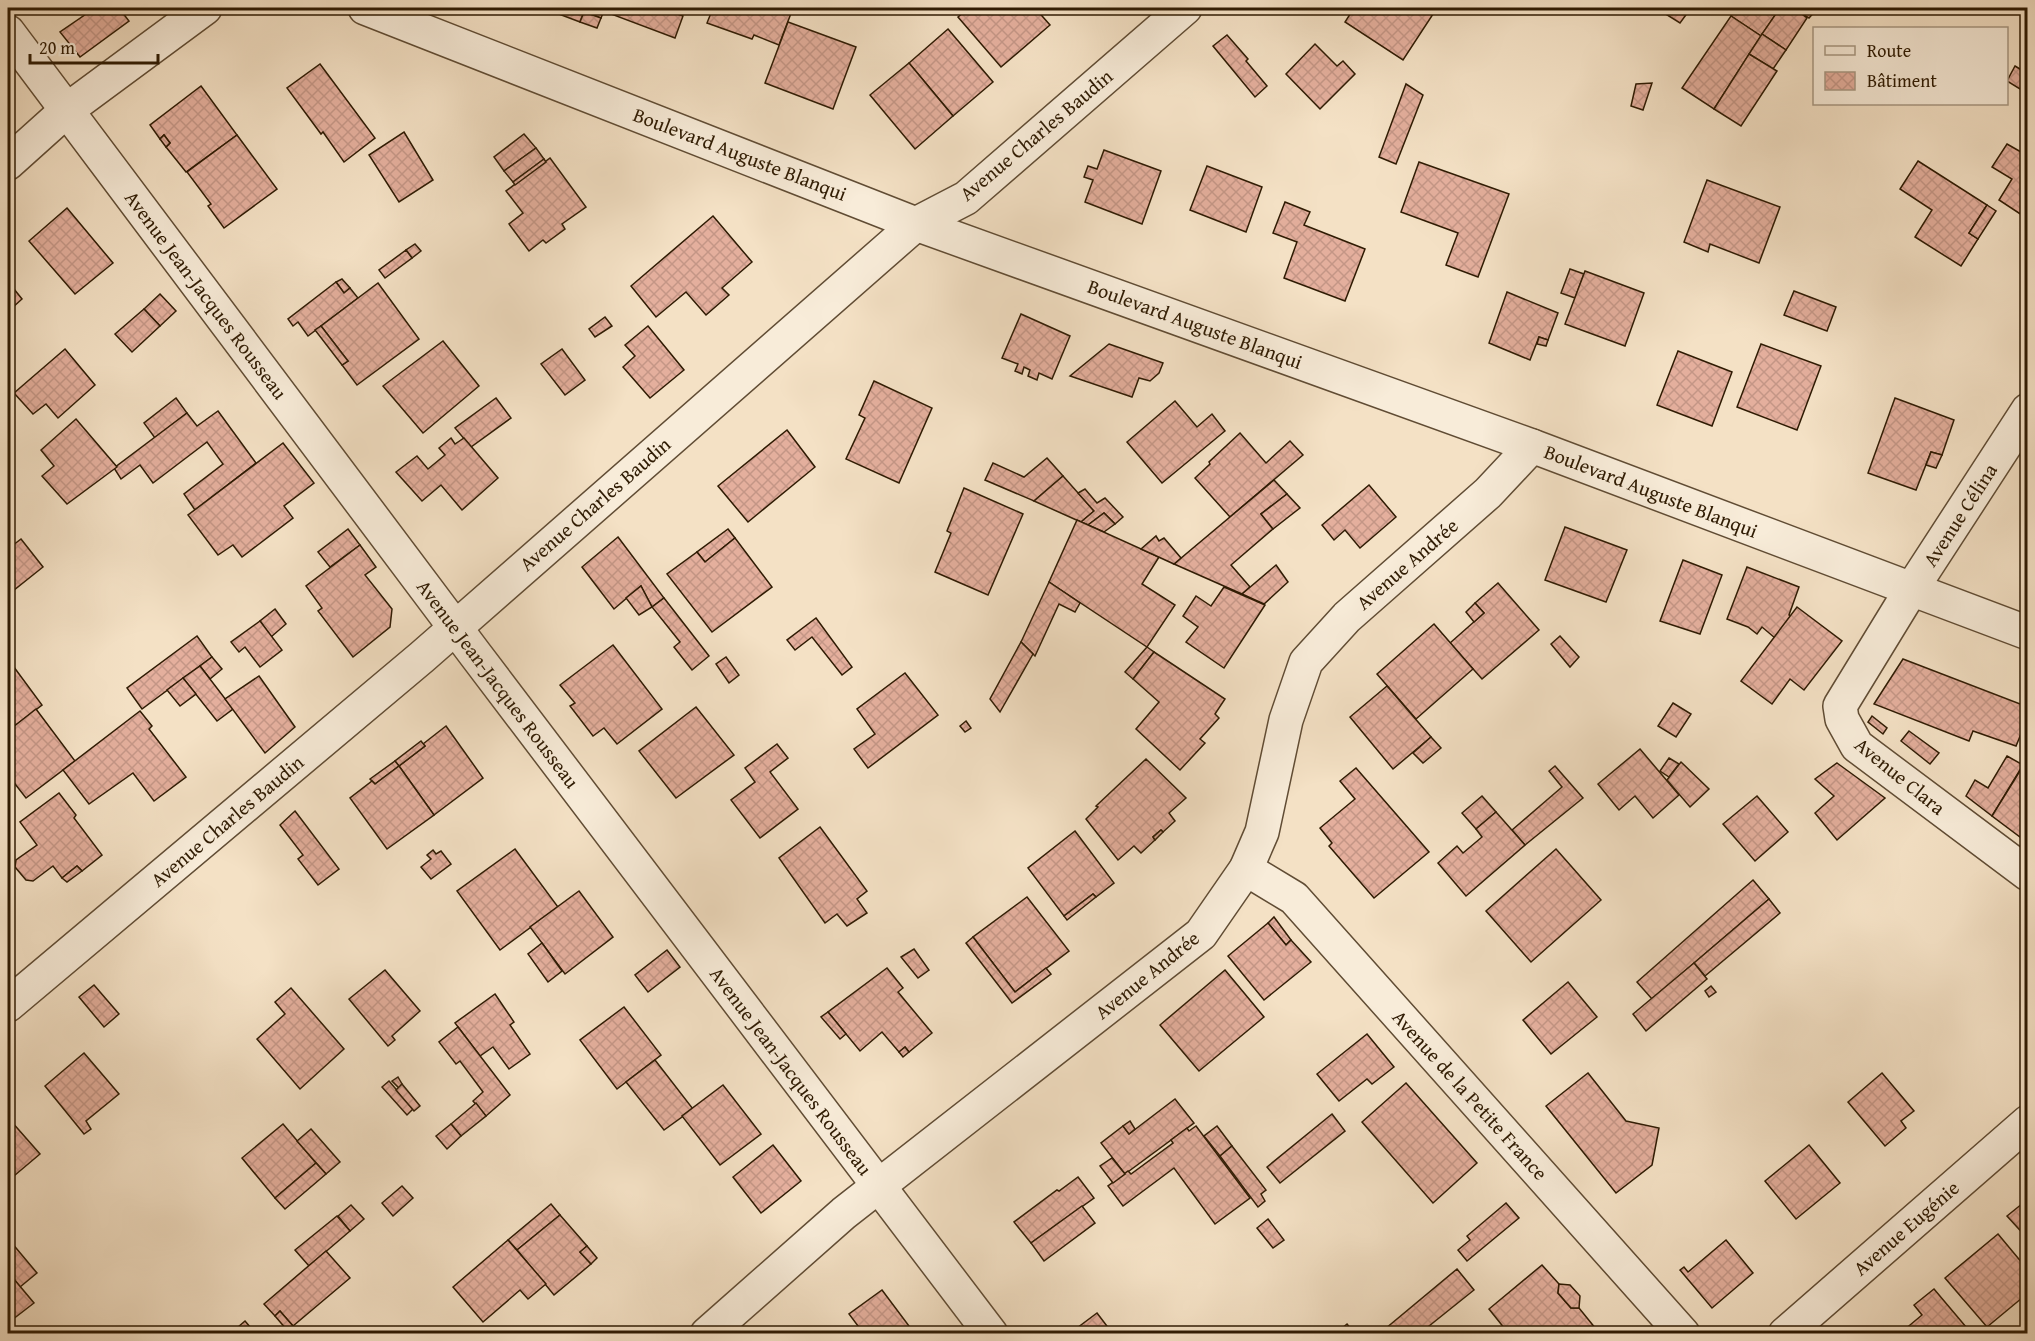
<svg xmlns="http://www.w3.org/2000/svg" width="2035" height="1341" viewBox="0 0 2035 1341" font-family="'Gentium Book Plus',serif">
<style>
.building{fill:url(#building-cross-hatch);stroke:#2f1b03;stroke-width:1.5}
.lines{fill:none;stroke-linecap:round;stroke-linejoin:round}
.minor-casing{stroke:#604c34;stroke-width:36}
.minor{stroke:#f8ecd9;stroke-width:33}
.labels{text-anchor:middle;stroke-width:4.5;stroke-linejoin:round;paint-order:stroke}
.street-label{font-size:20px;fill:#2f1b03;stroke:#f8ecd9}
</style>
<defs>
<pattern id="building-cross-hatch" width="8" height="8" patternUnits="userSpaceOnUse" patternTransform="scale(1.5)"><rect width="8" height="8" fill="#e4af9d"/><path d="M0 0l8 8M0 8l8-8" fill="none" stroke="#c49686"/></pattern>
</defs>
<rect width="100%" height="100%" fill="#f4e1c5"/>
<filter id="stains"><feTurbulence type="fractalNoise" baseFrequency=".00333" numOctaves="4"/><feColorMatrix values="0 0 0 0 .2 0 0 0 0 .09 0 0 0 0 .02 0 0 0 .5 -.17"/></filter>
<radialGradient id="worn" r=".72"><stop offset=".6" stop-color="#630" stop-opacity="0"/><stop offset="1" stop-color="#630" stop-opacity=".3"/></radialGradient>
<g class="building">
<polygon points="95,8 119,8 129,21 80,57 60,32"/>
<polygon points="543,8 605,8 601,18 584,12 580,22"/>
<polygon points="605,8 667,8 666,10 683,16 675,38 603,11"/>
<polygon points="694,8 793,8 779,45 754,35 752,39 707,23 711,13"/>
<polygon points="969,8 1035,8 1050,25 1001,67 958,17"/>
<polygon points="1354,8 1437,8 1403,60 1345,22"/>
<polygon points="1656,8 1691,8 1680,23"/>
<polygon points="1736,8 1780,8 1761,36 1731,16"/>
<polygon points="1780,8 1794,8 1807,18 1786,50 1762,34"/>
<polygon points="1794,8 1818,8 1809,18"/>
<polygon points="584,12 601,18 597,28 580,22"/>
<polygon points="1731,16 1761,36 1714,109 1682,88"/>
<polygon points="788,22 856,47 833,109 765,83"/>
<polygon points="948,29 993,82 953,116 909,63"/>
<polygon points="1762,34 1786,50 1773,69 1749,54"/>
<polygon points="1227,35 1248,59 1246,61 1267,86 1255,97 1213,46"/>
<polygon points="1315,44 1337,66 1343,61 1355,74 1320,109 1286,74"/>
<polygon points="1749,54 1777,71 1741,126 1714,109"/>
<polygon points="909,63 953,116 915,149 870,95"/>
<polygon points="320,64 375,138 344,162 323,132 321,134 287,88"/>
<polygon points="2015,66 2028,74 2028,94 2007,81"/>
<polygon points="1652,83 1643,110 1631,106 1636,84"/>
<polygon points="1406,84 1423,95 1396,164 1379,157"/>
<polygon points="201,86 237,135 186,172 166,147 170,143 164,135 160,139 150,125"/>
<polygon points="404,132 433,180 399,202 369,155"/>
<polygon points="524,134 536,148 504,171 494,157"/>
<polygon points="164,135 170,143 166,147 160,139"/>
<polygon points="237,135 277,189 224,228 208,206 211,204 187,172"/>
<polygon points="2007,144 2028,156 2028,219 1999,200 2012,179 1992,167"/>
<polygon points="536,148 544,159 513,182 504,171"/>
<polygon points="1104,150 1161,171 1142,224 1085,202 1093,180 1084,177 1088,166 1097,169"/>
<polygon points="550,158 586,207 562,224 565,229 546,243 543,240 529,251 509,224 523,213 506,191"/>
<polygon points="544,159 546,162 515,185 513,182"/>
<polygon points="1918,161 1987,205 1969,233 1978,239 1961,266 1915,237 1932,210 1900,189"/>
<polygon points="1419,162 1509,194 1478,277 1446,265 1458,233 1401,212"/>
<polygon points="1207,166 1262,187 1246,232 1190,210"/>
<polygon points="1707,180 1780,207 1759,263 1710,244 1708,252 1684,242"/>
<polygon points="1285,202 1310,212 1304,225 1365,249 1345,301 1284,278 1297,242 1273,233"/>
<polygon points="1987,205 1996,211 1978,239 1969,233"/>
<polygon points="67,208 113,263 75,294 29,241"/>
<polygon points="713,216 752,262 722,288 729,295 706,315 686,292 656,317 631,286"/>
<polygon points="415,244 421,251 412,258 406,250"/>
<polygon points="406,250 412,258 385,278 379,270"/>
<polygon points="1570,269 1584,274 1575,298 1561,293"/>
<polygon points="1585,271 1644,293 1625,346 1565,324"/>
<polygon points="342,279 350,288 344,293 336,282"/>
<polygon points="336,282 344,293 350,288 358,298 308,336 298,322 293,326 288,319"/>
<polygon points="378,283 419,339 357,385 342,365 348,361 321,326"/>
<polygon points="14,289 22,299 11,309 8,305 8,295"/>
<polygon points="1794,291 1836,307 1827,331 1784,315"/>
<polygon points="1507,292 1558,313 1548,340 1539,337 1530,360 1489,343"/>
<polygon points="160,294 176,311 160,326 144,309"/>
<polygon points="144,309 160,326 132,352 115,334"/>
<polygon points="1021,314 1070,336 1052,379 1039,373 1037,380 1028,376 1030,370 1024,367 1022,374 1015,371 1018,364 1002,358"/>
<polygon points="605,317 612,326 595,337 589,329"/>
<polygon points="321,326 348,361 342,365 315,330"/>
<polygon points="648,326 684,370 650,398 623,367 635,356 625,345"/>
<polygon points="1539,337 1548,340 1546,346 1537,344"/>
<polygon points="443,341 479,386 423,433 383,386"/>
<polygon points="1109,344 1163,363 1159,373 1150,381 1139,378 1132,397 1070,376"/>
<polygon points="1761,344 1821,366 1797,430 1737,407"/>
<polygon points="65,349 95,385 58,418 46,404 33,414 14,393"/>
<polygon points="562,349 585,380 565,395 541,364"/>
<polygon points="1678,351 1732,372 1712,426 1657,405"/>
<polygon points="874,381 932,408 899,483 846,459 865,418 859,415"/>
<polygon points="176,398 187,413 155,438 144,423"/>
<polygon points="496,398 511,418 471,447 455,428"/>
<polygon points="1895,398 1954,420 1942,455 1931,452 1916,490 1868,473"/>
<polygon points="1175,401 1197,427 1212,414 1225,431 1162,483 1127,442"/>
<polygon points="218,411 256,463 195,510 184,494 223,464 207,442 153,483 140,465 121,479 114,468 187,413 197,426"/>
<polygon points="76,419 117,467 67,504 42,476 54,466 41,450"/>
<polygon points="787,430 815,467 748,522 718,486"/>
<polygon points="1240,433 1266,463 1290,441 1303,455 1230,517 1195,478 1210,464 1209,462"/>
<polygon points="451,438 455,444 464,438 498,478 462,510 441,485 422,501 396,472 417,456 428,469 445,455 439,448"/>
<polygon points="283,443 314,483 284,506 293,518 242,557 233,545 218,555 188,515"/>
<polygon points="1931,452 1942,455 1936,468 1926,465"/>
<polygon points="1047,458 1063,476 1034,501 985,480 993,463 1024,477"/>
<polygon points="1063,476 1094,511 1081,522 1034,501"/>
<polygon points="1274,480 1287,494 1261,514 1273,529 1231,565 1250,587 1242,594 1174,564"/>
<polygon points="1369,485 1396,517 1360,548 1345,530 1334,540 1322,525"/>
<polygon points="964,488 1023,514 988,595 935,572 951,533 947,531"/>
<polygon points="1085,489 1097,503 1105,498 1123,517 1115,524 1104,513 1088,525 1081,522 1094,511 1078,493"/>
<polygon points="1287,494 1300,508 1273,529 1261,514"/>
<polygon points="1104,513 1115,524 1104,532 1088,525"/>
<polygon points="1077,520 1159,557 1142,584 1175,605 1147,647 1049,582"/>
<polygon points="1565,527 1627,550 1606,602 1545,580"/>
<polygon points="348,529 360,545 330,567 318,552"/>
<polygon points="728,529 735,538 705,562 697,552"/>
<polygon points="1156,536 1159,541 1164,538 1181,558 1174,564 1141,549"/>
<polygon points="618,537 664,598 652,607 641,586 614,609 582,567"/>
<polygon points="735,538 772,587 712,632 667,574 697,552 705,562"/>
<polygon points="21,539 43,567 9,594 8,592 8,549"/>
<polygon points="360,545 376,567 365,575 392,609 390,627 353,657 318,611 322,608 306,586"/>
<polygon points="1683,560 1722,575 1700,634 1660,621"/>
<polygon points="1276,565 1288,582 1264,604 1242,594"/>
<polygon points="1747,567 1799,587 1789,615 1791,616 1775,638 1762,627 1757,634 1748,627 1727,619"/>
<polygon points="1049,582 1080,603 1075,612 1059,604 1035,656 1021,642"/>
<polygon points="1498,583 1539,630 1482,679 1450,643 1484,613 1475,603"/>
<polygon points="641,586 652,607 639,615 626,598"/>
<polygon points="1224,587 1265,605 1224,668 1186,642 1198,627 1183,616 1196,596 1211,606"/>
<polygon points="664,598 709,656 692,670 674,647 680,642 652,607"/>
<polygon points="1475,603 1484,613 1474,622 1466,612"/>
<polygon points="1797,607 1842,641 1804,690 1790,679 1772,704 1741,681"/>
<polygon points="275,609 286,624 271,637 260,621"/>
<polygon points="816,618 852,667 842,675 812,637 795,650 787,640"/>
<polygon points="260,621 282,650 260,667 245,647 239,652 231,642"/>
<polygon points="1434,624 1473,669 1416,719 1377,674"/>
<polygon points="197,636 212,657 142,709 127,688"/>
<polygon points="1560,636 1579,657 1570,667 1551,644"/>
<polygon points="1021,642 1033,654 1000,712 990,699"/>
<polygon points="613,645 662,709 617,744 604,728 593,736 570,706 575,703 560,685"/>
<polygon points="1147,647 1154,652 1133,679 1125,672"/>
<polygon points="1154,652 1225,699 1215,714 1219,718 1200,739 1205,743 1180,770 1136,729 1159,702 1133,679"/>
<polygon points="212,657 222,669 210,679 200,666"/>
<polygon points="726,657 739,675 729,683 716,664"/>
<polygon points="8,659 42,705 8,731"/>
<polygon points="1903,659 2028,707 2028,717 2016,746 1973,731 1969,741 1874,704"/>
<polygon points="200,666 233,709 217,721 183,678"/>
<polygon points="905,673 938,715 868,768 854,749 875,734 857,709"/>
<polygon points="259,676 295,727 265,753 225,699"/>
<polygon points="183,678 196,694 180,706 167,690"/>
<polygon points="1387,686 1431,737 1393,769 1350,717"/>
<polygon points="1673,703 1691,714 1676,737 1658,726"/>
<polygon points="696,707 734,755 676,798 639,751"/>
<polygon points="36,709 75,761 26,798 8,775 8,731"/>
<polygon points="140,711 152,726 149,729 186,777 154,801 133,773 89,804 63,770"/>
<polygon points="1872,716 1887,728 1883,734 1868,722"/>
<polygon points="966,721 971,728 965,732 960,726"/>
<polygon points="446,726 483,778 434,815 399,766 425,746 423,744"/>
<polygon points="1909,731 1939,753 1930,764 1901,741"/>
<polygon points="1431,737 1441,748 1423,763 1413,753"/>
<polygon points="421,741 425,746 399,766 395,761"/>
<polygon points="777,744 788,758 770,772 798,809 760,838 731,800 755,782 745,768"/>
<polygon points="1640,749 1679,795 1653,818 1635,796 1619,810 1598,784"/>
<polygon points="2007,756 2023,765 1992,816 1966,796 1975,780 1988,788"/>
<polygon points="1669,758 1679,764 1669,777 1660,771"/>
<polygon points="2028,758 2028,843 1992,816"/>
<polygon points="1146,759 1186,798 1169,813 1175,821 1163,832 1161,830 1153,837 1155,840 1141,853 1134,846 1118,860 1086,819 1098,807 1096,806"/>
<polygon points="395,761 399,766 375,784 370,779"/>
<polygon points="1681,762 1709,789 1690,807 1667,780"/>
<polygon points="1837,763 1885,798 1837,840 1815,813 1834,796 1815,779"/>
<polygon points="399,766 434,815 387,849 350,798 372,781 375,784"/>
<polygon points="1555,766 1583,798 1525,845 1512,830 1562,787 1549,771"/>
<polygon points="1356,768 1429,852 1374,898 1329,846 1332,843 1320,828 1355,799 1340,781"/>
<polygon points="59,793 76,815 74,818 102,855 82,871 77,866 62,878 53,866 33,881 26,880 15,867 16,860 37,845 20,822"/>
<polygon points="1482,796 1496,812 1476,829 1462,813"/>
<polygon points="1757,796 1788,832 1755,861 1723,824"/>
<polygon points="295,811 339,869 318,885 298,859 303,855 280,825"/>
<polygon points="1496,812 1525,845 1466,896 1438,863 1457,846 1463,853 1482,837 1476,829"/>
<polygon points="820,827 867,891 857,899 867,913 847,926 837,914 825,923 779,858"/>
<polygon points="1161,830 1163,832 1155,840 1153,837"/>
<polygon points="1075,831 1114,883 1096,897 1093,894 1064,916 1028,868"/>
<polygon points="515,849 558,907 500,950 457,891"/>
<polygon points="1556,849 1601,900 1531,962 1486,911"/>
<polygon points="433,850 436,854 441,851 451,864 431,879 421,867 431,859 427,855"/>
<polygon points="77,866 82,871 67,882 62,878"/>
<polygon points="1753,880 1769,899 1652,999 1637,982"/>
<polygon points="579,891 613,937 565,974 530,927"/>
<polygon points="1093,894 1096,897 1067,920 1064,916"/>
<polygon points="1027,897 1069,951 1015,992 973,937"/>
<polygon points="1769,899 1780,913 1705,976 1694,963"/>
<polygon points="1274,917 1291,940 1286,945 1268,923"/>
<polygon points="1268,923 1286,945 1291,940 1311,962 1264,1000 1228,956"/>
<polygon points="973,937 1015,992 1046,968 1051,974 1012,1003 966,943"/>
<polygon points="542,943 562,971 548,982 528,954"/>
<polygon points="914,949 929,970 918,978 901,957"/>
<polygon points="667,950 680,967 648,992 635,975"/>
<polygon points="1694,963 1707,979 1646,1031 1633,1014"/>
<polygon points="887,968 903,988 898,992 932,1033 909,1052 905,1047 899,1052 882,1032 860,1051 828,1012"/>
<polygon points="385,970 420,1011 392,1036 395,1040 388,1046 349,999"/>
<polygon points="1225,970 1264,1017 1199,1071 1160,1025"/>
<polygon points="1568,982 1597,1017 1551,1054 1523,1020"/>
<polygon points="94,985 119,1014 104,1027 79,997"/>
<polygon points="1711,986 1716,992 1709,997 1705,991"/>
<polygon points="291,988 344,1049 300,1089 257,1039 285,1014 275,1002"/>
<polygon points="495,994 514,1022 510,1025 530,1054 509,1069 493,1047 480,1056 455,1023"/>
<polygon points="624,1007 661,1055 617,1089 580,1040"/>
<polygon points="828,1012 846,1034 840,1039 821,1017"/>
<polygon points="458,1027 510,1095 486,1116 473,1101 483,1092 460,1061 456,1064 439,1042"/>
<polygon points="1367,1034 1394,1067 1372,1084 1367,1079 1339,1101 1317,1074"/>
<polygon points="905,1047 909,1052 903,1057 899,1052"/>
<polygon points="84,1053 119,1094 86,1121 91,1129 84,1134 45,1086"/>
<polygon points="655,1060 693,1109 664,1130 626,1082"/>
<polygon points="1588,1073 1626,1121 1659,1128 1652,1165 1616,1193 1546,1106"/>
<polygon points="1882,1073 1914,1111 1901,1121 1906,1128 1885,1146 1848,1102"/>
<polygon points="398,1077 402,1084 399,1088 392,1081"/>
<polygon points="389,1081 413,1109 407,1115 382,1087"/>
<polygon points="1406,1083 1477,1163 1433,1203 1362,1122"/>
<polygon points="402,1084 420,1106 414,1111 396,1090"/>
<polygon points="723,1085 761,1134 720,1165 682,1116"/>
<polygon points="1175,1099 1194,1123 1125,1174 1101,1143 1123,1126 1129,1134"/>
<polygon points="476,1103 486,1116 461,1136 451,1124"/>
<polygon points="1332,1114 1345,1131 1280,1183 1267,1167"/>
<polygon points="11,1121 40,1154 8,1181 8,1125"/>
<polygon points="1130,1121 1135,1129 1129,1134 1123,1126"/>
<polygon points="283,1124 316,1163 275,1198 242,1158"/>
<polygon points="451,1124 461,1136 447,1149 436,1136"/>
<polygon points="1196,1126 1250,1198 1215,1224 1174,1168 1123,1206 1108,1186 1128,1171 1131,1174 1173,1143 1171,1140 1187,1128 1189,1131"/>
<polygon points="1217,1126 1232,1146 1220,1156 1204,1136"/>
<polygon points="311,1129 340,1162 326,1174 297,1141"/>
<polygon points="773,1145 801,1181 761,1213 733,1177"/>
<polygon points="1809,1145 1840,1183 1796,1219 1765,1181"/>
<polygon points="1232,1146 1266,1190 1261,1194 1265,1201 1258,1207 1220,1156"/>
<polygon points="1112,1158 1125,1174 1113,1183 1100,1166"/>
<polygon points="316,1163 326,1174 285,1209 275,1198"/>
<polygon points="1078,1177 1094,1198 1031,1243 1014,1222 1057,1190 1059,1191"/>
<polygon points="402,1186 413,1198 393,1216 382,1203"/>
<polygon points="2028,1199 2028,1239 2007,1216"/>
<polygon points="1506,1203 1519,1218 1467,1261 1458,1250 1470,1240 1467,1236"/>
<polygon points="551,1204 560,1215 517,1250 508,1240"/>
<polygon points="351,1205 364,1219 350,1231 338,1216"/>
<polygon points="1082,1206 1095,1223 1044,1261 1031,1243"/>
<polygon points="560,1215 587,1246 580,1252 591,1264 554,1295 517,1250"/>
<polygon points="337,1216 350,1231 309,1266 295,1250"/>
<polygon points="1268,1219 1284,1240 1273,1248 1257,1228"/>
<polygon points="1998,1234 2028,1270 2028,1293 1987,1327 1945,1278"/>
<polygon points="508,1240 546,1284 528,1299 520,1290 483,1322 453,1287"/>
<polygon points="1726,1240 1753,1273 1712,1308 1680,1270 1684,1267 1688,1272"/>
<polygon points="11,1242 37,1273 20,1287 8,1272 8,1245"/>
<polygon points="587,1246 597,1258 591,1264 580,1252"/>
<polygon points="326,1251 350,1278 293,1326 280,1311 275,1316 264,1304"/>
<polygon points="1542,1265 1559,1284 1558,1293 1571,1308 1579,1308 1596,1329 1591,1334 1509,1334 1489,1309"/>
<polygon points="1457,1269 1474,1290 1419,1334 1379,1334"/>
<polygon points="8,1272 34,1303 8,1323"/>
<polygon points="1559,1284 1570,1285 1580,1296 1579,1308 1571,1308 1558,1293"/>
<polygon points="1934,1289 1972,1334 1907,1334 1904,1330 1922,1315 1914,1305"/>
<polygon points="882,1290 915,1334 864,1334 849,1314"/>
<polygon points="280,1311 293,1326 287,1330 275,1316"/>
<polygon points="1097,1313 1113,1334 1069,1334"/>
<polygon points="245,1321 256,1334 230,1334"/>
<polygon points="1347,1324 1355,1334 1335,1334"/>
<polygon points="488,1327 493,1334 481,1334"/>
</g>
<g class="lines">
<defs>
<g id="minor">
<polyline points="365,8 916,224 1532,446 2028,633"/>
<polyline points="8,32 475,654 991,1334"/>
<polyline points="8,163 67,110 205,8"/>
<polyline points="2028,410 1911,590 1840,706 1842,719 1857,746 2028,874"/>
<polyline points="1246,869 1294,898 1683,1334"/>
<polyline points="8,1005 422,657 916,224 966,198 1185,8"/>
<polyline points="707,1334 844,1213 1201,934 1246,869 1262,832 1286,720 1306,662 1347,617 1488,493 1532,446"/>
<polyline points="1785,1334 2028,1122"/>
</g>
</defs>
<use href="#minor" class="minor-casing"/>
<use href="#minor" class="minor"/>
</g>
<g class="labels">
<g class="street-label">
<text transform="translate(1036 135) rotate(-40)" y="7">Avenue Charles Baudin</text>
<text transform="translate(740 154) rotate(21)" y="7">Boulevard Auguste Blanqui</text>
<text transform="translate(206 295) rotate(53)" y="7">Avenue Jean-Jacques Rousseau</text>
<text transform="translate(1195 324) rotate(20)" y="7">Boulevard Auguste Blanqui</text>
<text transform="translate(1651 491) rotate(21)" y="7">Boulevard Auguste Blanqui</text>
<text transform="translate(595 504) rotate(-41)" y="7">Avenue Charles Baudin</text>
<text transform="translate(1960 515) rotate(-57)" y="7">Avenue Célina</text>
<text transform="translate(1407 564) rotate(-41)" y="7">Avenue Andrée</text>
<text transform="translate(498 684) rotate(53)" y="7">Avenue Jean-Jacques Rousseau</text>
<text transform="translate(1900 776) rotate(39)" y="7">Avenue Clara</text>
<text transform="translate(227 821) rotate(-40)" y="7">Avenue Charles Baudin</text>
<text transform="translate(1147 975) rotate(-39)" y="7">Avenue Andrée</text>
<text transform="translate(791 1071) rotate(53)" y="7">Avenue Jean-Jacques Rousseau</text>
<text transform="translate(1470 1095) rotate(48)" y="7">Avenue de la Petite France</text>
<text transform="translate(1906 1228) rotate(-41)" y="7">Avenue Eugénie</text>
</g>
</g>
<rect width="2035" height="1341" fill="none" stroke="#f4e1c5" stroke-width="30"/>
<rect x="9" y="9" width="2017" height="1323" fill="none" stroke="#2f1b03" stroke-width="3"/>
<rect x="15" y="15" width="2005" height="1311" fill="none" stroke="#2f1b03" stroke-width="1.5"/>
<rect x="1813" y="27" width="195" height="78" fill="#f8ecd9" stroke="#a89883" stroke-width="1.5"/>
<rect x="1825" y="46" width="30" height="9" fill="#f8ecd9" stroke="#a89883" stroke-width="1.5"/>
<text x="1867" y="57" font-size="18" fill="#2f1b03">Route</text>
<rect x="1825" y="72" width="30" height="18" fill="url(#building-cross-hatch)" stroke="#a89883" stroke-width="1.5"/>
<text x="1867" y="87" font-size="18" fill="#2f1b03">Bâtiment</text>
<path d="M30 54v9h128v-9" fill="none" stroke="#2f1b03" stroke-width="3"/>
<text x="39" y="54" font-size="18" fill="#2f1b03" stroke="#f8ecd9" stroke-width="4.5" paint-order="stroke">20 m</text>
<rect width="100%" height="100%" filter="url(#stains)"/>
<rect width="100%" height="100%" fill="url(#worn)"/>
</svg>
